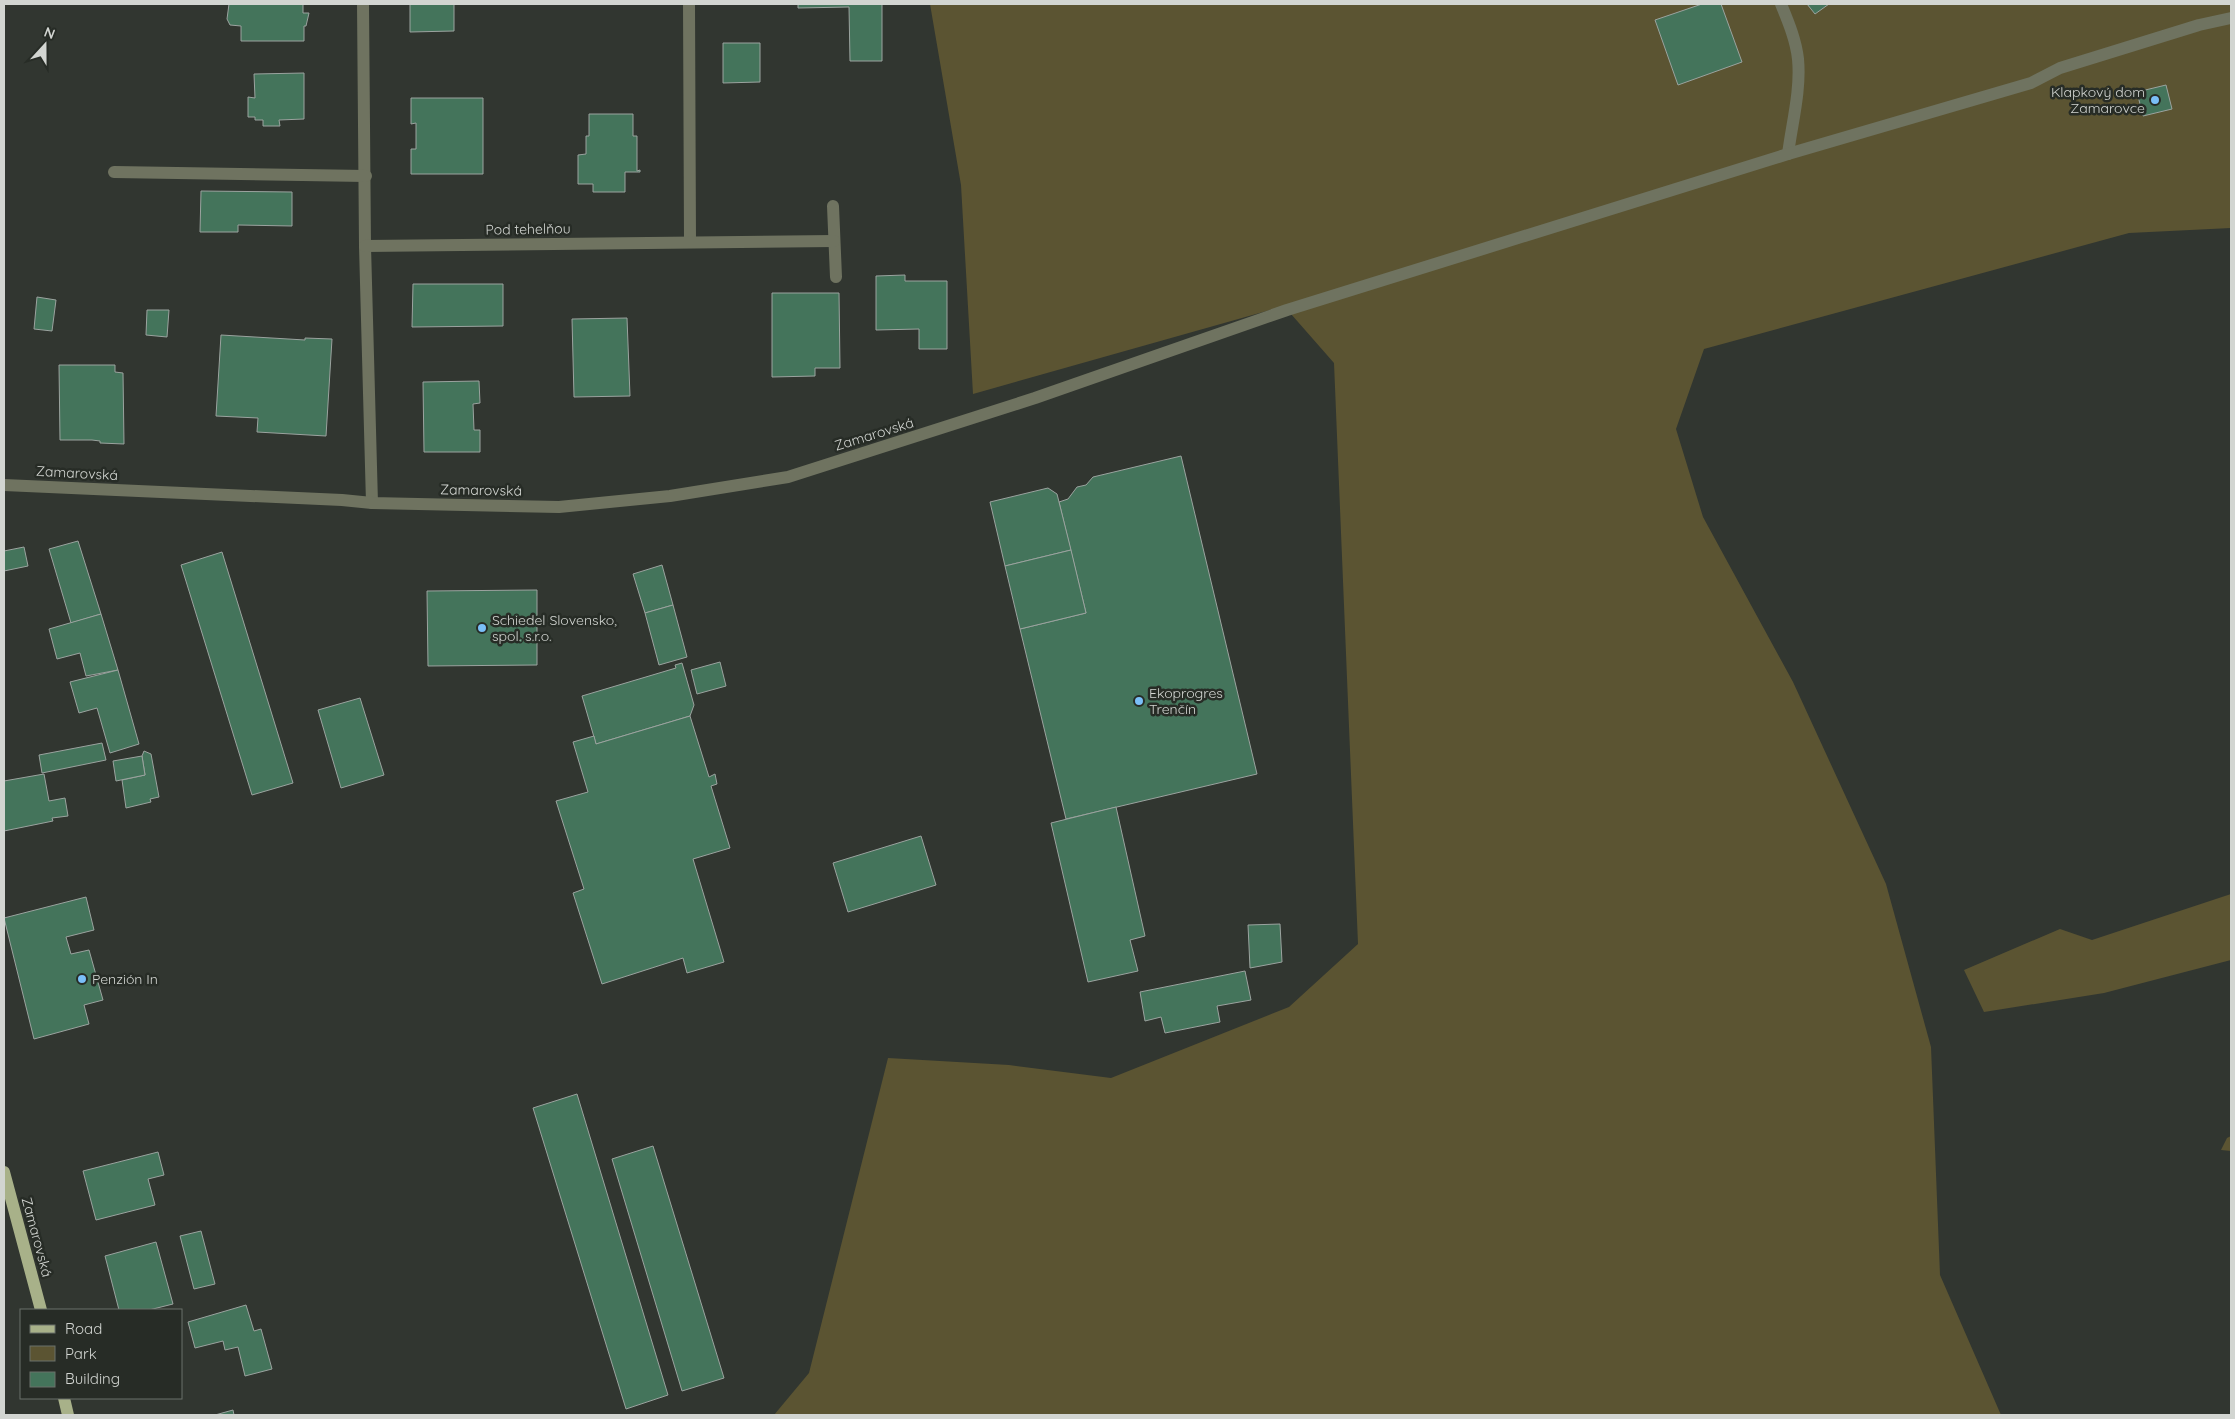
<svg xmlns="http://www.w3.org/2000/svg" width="2235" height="1419" viewBox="0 0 2235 1419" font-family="Quicksand,sans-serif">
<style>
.green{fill:#5b5432}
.building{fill:#44745b;stroke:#9ba39f}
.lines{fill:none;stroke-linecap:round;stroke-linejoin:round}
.minor{stroke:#6f7360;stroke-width:12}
.major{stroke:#a8b189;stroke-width:12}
.poi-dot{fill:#7abff8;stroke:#272c26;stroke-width:2}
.labels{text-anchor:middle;stroke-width:5;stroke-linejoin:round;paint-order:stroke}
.poi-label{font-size:14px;fill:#d2d5d1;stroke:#272c26;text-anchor:start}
.street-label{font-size:14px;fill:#d2d5d1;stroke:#272c26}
</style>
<rect width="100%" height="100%" fill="#313630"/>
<g class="green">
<polygon points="930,4 2231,4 2231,228 2129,233 1704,349 1676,429 1703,517 1793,682 1886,884 1931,1047 1940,1275 2001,1415 774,1415 809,1373 888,1058 1009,1065 1111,1078 1289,1007 1358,944 1334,363 1284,306 973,394 961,185"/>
<polygon points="2231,894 2231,960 2104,993 1984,1012 1964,970 2060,929 2092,940"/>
<polygon points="2231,1136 2231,1151 2221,1150 2227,1138"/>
</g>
<g class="building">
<polygon points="229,4 303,4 303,13 309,13 306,26 304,26 304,41 241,41 241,26 230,25 227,19"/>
<polygon points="410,4 454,4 454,31 410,32"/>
<polygon points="798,4 882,4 882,61 850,61 849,7 798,8"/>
<polygon points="1702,4 1721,4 1742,62 1678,85 1655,20"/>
<polygon points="1807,4 1829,4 1815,14"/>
<polygon points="723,43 760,43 760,82 723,83"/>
<polygon points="304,73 304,119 279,120 280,126 263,126 263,120 255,120 255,117 248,117 248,97 255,98 254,74"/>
<polygon points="2166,85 2172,109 2143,116 2137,92"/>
<polygon points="411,98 483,98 483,174 411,174 411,149 416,149 416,123 411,124"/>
<polygon points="589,114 633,114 633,136 637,136 637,171 640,170 640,172 625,172 625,192 593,192 593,184 578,184 578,155 586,154 586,136 589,136"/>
<polygon points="201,191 292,192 292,226 238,225 238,232 200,232"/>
<polygon points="905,275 905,281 947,281 947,349 919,349 919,329 876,330 876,276"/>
<polygon points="413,284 503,284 503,326 412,327"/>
<polygon points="772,293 839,293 840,368 815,368 815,376 772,377"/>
<polygon points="37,297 56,300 52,331 34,329"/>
<polygon points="147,310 169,310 167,337 146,335"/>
<polygon points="627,318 630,396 574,397 572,319"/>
<polygon points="221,335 305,340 305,338 332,339 326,436 257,432 258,418 216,416"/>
<polygon points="59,365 115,365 115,372 123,373 124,444 100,443 100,441 92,440 60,440"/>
<polygon points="479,381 480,403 473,404 474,430 480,430 480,452 424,452 423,382"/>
<polygon points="1181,456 1257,774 1066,819 1020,629 1086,613 1059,502 1068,499 1077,487 1086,485 1093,477"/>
<polygon points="1048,488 1057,494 1071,550 1005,566 990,502"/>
<polygon points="78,541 101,614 71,623 49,549"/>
<polygon points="24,547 28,566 4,571 4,551"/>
<polygon points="1071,550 1086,613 1020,629 1005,566"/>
<polygon points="222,552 293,783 252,795 181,565"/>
<polygon points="662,565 673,605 645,613 633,574"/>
<polygon points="537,590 537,665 428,666 427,591"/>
<polygon points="673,605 687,657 659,665 645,613"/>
<polygon points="101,614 118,670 86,676 80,653 57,659 49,629"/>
<polygon points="720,662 726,686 697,694 691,670"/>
<polygon points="682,663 694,705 690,716 596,744 582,696 676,668 675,665"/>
<polygon points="118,670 139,744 110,753 97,708 79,713 70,682"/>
<polygon points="360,698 384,775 341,788 318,710"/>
<polygon points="690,716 709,777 715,774 717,784 711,786 730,848 693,859 724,962 687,973 683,958 602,984 573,893 584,889 556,801 588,792 573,742 594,736 596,744"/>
<polygon points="102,743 106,760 42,773 39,755"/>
<polygon points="144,751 151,754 159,797 150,799 151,802 126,808 122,780 145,775 142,756"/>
<polygon points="142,756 145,775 116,781 113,761"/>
<polygon points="44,774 49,801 65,798 68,816 52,818 53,821 4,831 4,781"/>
<polygon points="1116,807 1145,936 1130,940 1138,971 1088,982 1051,823"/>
<polygon points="921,836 936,885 848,912 833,863"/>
<polygon points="86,897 94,930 66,937 71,954 89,950 103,1000 84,1005 89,1024 34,1039 4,918"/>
<polygon points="1280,924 1282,962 1250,968 1248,925"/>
<polygon points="1245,971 1251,1000 1217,1006 1220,1022 1165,1033 1161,1017 1145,1021 1140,992"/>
<polygon points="577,1094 668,1395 626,1409 533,1108"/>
<polygon points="653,1146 724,1378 682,1391 612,1159"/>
<polygon points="158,1152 164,1175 148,1179 155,1205 96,1220 83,1171"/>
<polygon points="201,1231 215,1284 194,1289 180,1236"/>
<polygon points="156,1242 173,1304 149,1310 119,1310 105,1256"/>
<polygon points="246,1305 254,1331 261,1329 272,1369 245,1376 238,1347 225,1350 223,1341 195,1348 188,1322"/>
<polygon points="233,1410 234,1415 215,1415"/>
</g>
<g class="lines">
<g class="minor">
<polyline points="363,4 365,246 372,503"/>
<polyline points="689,4 690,241"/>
<path d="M1781,4C1788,21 1796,40 1798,59C1801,90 1792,123 1788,154"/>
<polyline points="114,172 366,176"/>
<polyline points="833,206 836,277"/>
<polyline points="365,246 834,241"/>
<polyline points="4,485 342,500 372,503 559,507 670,496 788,477 1035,398 1287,310 1788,154 2031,83 2060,68 2199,25 2231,18"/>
</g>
<g class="major">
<polyline points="4,1172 41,1310"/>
<polyline points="64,1398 68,1415"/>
</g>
</g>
<g class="poi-dot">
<circle cx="2155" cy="100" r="5"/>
<circle cx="482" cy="628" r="5"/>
<circle cx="1139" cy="701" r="5"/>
<circle cx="82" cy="979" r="5"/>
</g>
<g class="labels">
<g class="poi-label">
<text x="2145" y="97" text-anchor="end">Klapkový dom<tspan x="2145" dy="16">Zamarovce</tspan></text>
<text x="492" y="625">Schiedel Slovensko,<tspan x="492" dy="16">spol. s.r.o.</tspan></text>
<text x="1149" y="698">Ekoprogres<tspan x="1149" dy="16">Trenčín</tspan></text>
<text x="92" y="984">Penzión In</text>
</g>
<g class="street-label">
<text transform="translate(528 229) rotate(-1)" y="5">Pod tehelňou</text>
<text transform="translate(874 434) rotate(-17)" y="5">Zamarovská</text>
<text transform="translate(77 473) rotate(3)" y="5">Zamarovská</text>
<text transform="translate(481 490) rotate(1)" y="5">Zamarovská</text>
<text transform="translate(37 1237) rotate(75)" y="5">Zamarovská</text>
</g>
</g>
<rect width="2235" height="1419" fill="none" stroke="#d2d5d1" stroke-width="10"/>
<rect x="20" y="1309" width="162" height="90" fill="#272c26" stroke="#6b706a"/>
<rect x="30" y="1325" width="25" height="8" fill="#a8b189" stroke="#6b706a"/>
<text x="65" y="1334" font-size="15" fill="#d2d5d1">Road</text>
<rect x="30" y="1346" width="25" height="15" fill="#5b5432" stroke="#6b706a"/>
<text x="65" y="1359" font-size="15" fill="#d2d5d1">Park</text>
<rect x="30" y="1372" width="25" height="15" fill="#44745b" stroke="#6b706a"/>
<text x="65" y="1384" font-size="15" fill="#d2d5d1">Building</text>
<g transform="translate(45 45) rotate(21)" stroke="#272c26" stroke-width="4" paint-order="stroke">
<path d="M0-4L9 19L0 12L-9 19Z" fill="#d2d5d1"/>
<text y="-8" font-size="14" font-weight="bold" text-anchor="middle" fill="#d2d5d1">N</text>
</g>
</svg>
